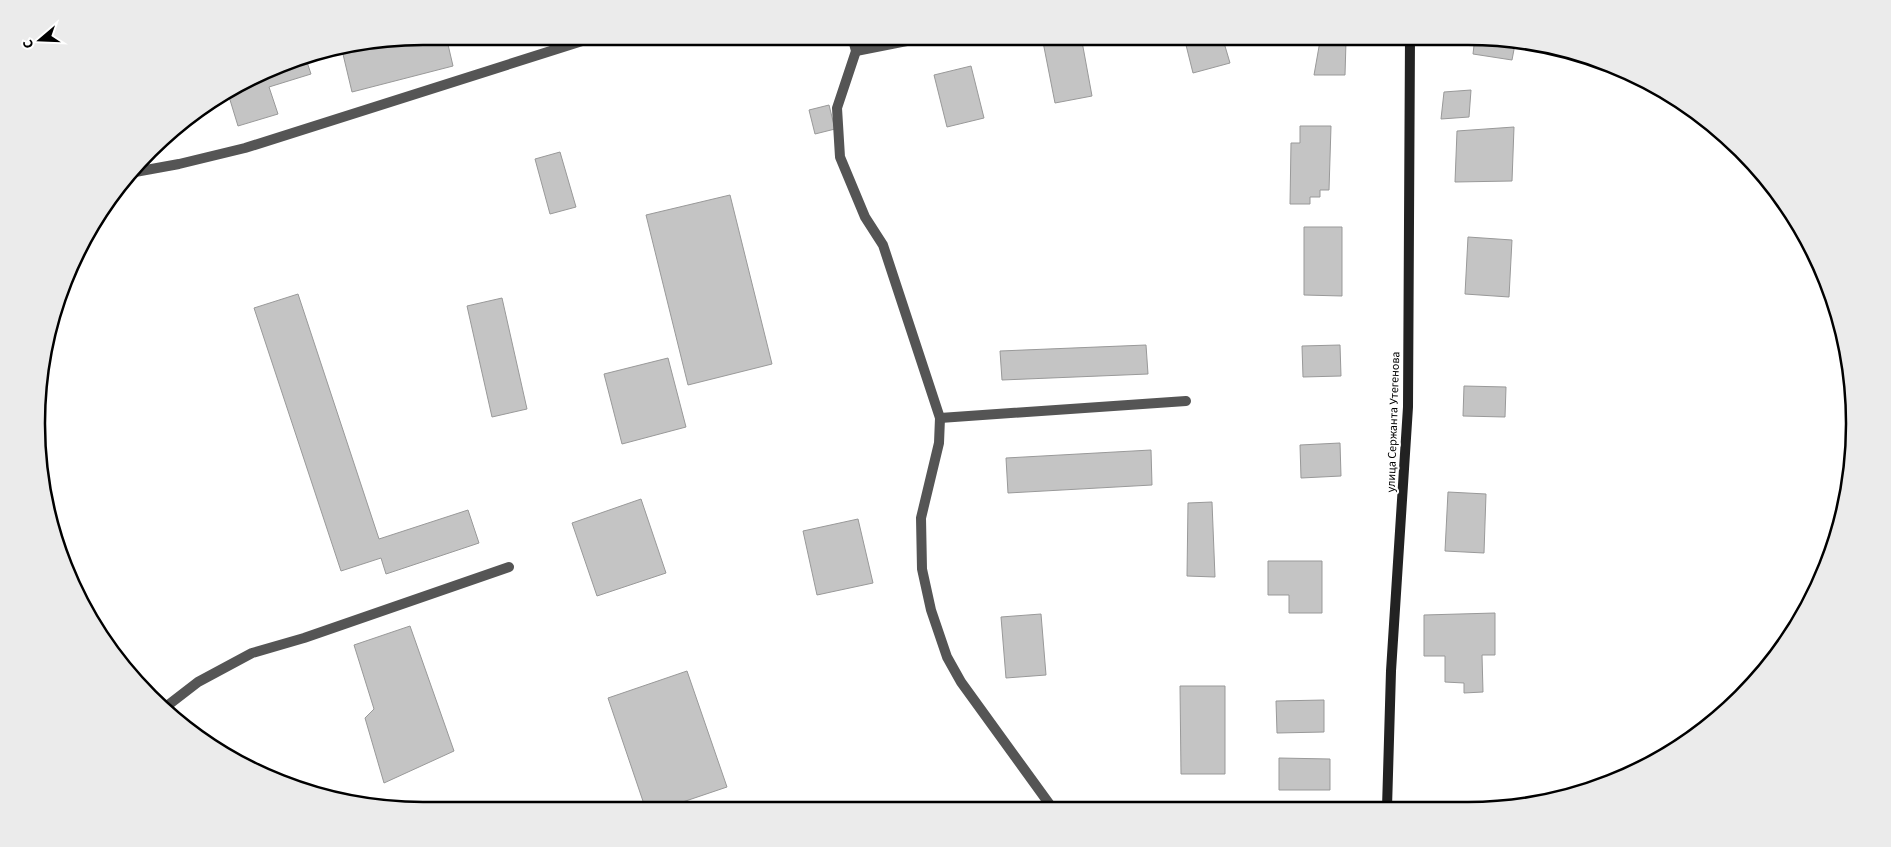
<svg xmlns="http://www.w3.org/2000/svg" width="1891" height="847" viewBox="0 0 1891 847" font-family="'Source Sans 3',sans-serif">
<style>
.building{fill:#c4c4c4;stroke:#999}
.lines{fill:none;stroke-linecap:round;stroke-linejoin:round}
.service{stroke:#555;stroke-width:10}
.minor{stroke:#555;stroke-width:10}
.secondary{stroke:#222;stroke-width:10}
.labels{text-anchor:middle;stroke-width:4;stroke-linejoin:round;paint-order:stroke}
.street-label{font-size:12px;fill:#000;stroke:#fff}
.rim{fill:none;stroke:#000;stroke-width:2.5}
</style>
<rect width="100%" height="100%" fill="#fff"/>
<g class="building">
<polygon points="424,36 446,36 453,66 352,92 342,50"/>
<polygon points="1073,36 1081,36 1092,96 1055,103 1043,42"/>
<polygon points="1202,36 1222,36 1230,63 1193,73 1185,41"/>
<polygon points="1475,37 1515,44 1512,60 1473,54"/>
<polygon points="1320,41 1346,41 1345,75 1314,75"/>
<polygon points="305,56 311,74 269,87 278,114 238,126 227,90 299,57"/>
<polygon points="971,66 984,118 947,127 934,75"/>
<polygon points="1471,90 1469,117 1441,119 1444,92"/>
<polygon points="829,105 835,129 815,134 809,110"/>
<polygon points="1300,126 1331,126 1329,190 1320,190 1320,197 1310,197 1310,204 1290,204 1291,143 1300,143"/>
<polygon points="1514,127 1512,181 1455,182 1457,131"/>
<polygon points="560,152 576,207 550,214 535,159"/>
<polygon points="730,195 772,364 688,385 646,215"/>
<polygon points="1304,227 1342,227 1342,296 1304,295"/>
<polygon points="1468,237 1512,240 1509,297 1465,294"/>
<polygon points="298,294 379,539 468,510 479,543 386,574 381,558 341,571 254,308"/>
<polygon points="502,298 527,409 492,417 467,306"/>
<polygon points="1146,345 1148,374 1002,380 1000,351"/>
<polygon points="1340,345 1341,376 1303,377 1302,346"/>
<polygon points="668,358 686,427 622,444 604,374"/>
<polygon points="1464,386 1506,387 1505,417 1463,416"/>
<polygon points="1340,443 1341,476 1301,478 1300,445"/>
<polygon points="1151,450 1152,485 1008,493 1006,458"/>
<polygon points="1448,492 1486,494 1484,553 1445,551"/>
<polygon points="641,499 666,573 597,596 572,523"/>
<polygon points="1212,502 1215,577 1187,576 1188,503"/>
<polygon points="858,519 873,583 817,595 803,531"/>
<polygon points="1268,561 1322,561 1322,613 1289,613 1289,595 1268,595"/>
<polygon points="1495,613 1495,655 1482,655 1483,692 1464,693 1464,683 1445,682 1445,656 1424,656 1424,615"/>
<polygon points="1041,614 1046,675 1006,678 1001,617"/>
<polygon points="410,626 454,751 384,783 365,718 374,709 354,645"/>
<polygon points="687,671 727,787 659,810 646,810 608,698"/>
<polygon points="1180,686 1225,686 1225,774 1181,774"/>
<polygon points="1324,700 1324,732 1277,733 1276,701"/>
<polygon points="1279,758 1330,759 1330,790 1279,790"/>
</g>
<g class="lines">
<g class="service">
<polyline points="135,172 179,164 245,148 598,36"/>
<polyline points="163,709 198,682 252,653 304,638 509,567"/>
</g>
<g class="minor">
<polyline points="852,36 856,51 837,108 840,157 865,217 883,245 940,418 939,443 921,518 922,569 931,610 947,657 961,682 1053,809"/>
<polyline points="856,51 932,36"/>
<polyline points="940,418 1186,401"/>
</g>
<polyline class="secondary" points="1387,808 1391,671 1408,407 1410,36"/>
</g>
<g class="labels">
<g class="street-label">
<text transform="translate(1393 422) rotate(-88)" y="4">улица Сержанта Утегенова</text>
</g>
</g>
<path d="M0 0H1891V847H0ZM423 45H1468A378 378 0 0 1 1846 423V424A378 378 0 0 1 1468 802H423A378 378 0 0 1 45 424V423A378 378 0 0 1 423 45Z" fill="#ebebeb" fill-rule="evenodd"/>
<path class="rim" d="M423 45H1468A378 378 0 0 1 1846 423V424A378 378 0 0 1 1468 802H423A378 378 0 0 1 45 424V423A378 378 0 0 1 423 45Z"/>
<g transform="translate(40 40) rotate(251)" stroke="#ffffff" stroke-width="4" paint-order="stroke">
<path d="M0-4L9 19L0 12L-9 19Z" fill="#000000"/>
<text y="-8" font-size="14" font-weight="bold" text-anchor="middle" fill="#000000">С</text>
</g>
</svg>
